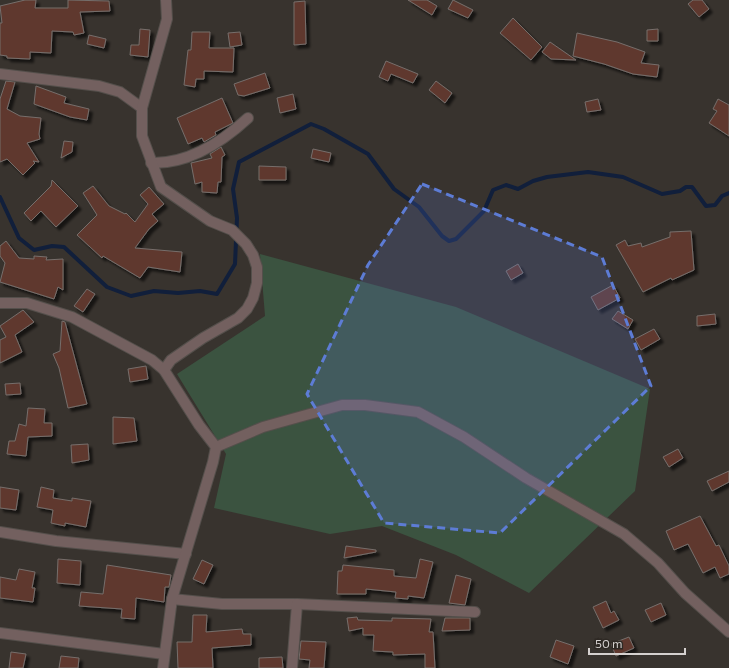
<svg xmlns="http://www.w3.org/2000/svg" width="729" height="668" viewBox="0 0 729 668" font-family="Commissioner,sans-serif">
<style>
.green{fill:#3b5340}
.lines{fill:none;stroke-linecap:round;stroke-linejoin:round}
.stream{stroke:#111f3b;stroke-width:4}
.building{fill:#5f392f;stroke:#766e6b;filter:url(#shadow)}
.minor-casing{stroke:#544f4b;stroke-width:12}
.minor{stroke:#73605f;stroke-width:10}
.marked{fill:#5d7cd5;fill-opacity:0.2;stroke:#5d7cd5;stroke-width:3;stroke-dasharray:8 5;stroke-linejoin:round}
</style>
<defs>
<filter id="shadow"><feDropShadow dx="3.5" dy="3.5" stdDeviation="1" flood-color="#0009"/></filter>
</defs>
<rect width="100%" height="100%" fill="#38332e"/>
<polygon class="green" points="260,254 456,307 650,389 635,491 529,593 456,555 382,526 330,534 214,508 226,454 177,374 265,316"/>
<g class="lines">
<polyline class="stream" points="0,197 19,238 34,250 52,246 64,247 107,287 131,296 154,291 178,293 200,291 217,294 235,264 237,218 233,189 239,162 311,124 324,129 368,154 394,189 419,207 442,236 449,241 456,239 484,211 493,190 506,185 518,189 533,181 547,177 588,172 623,177 662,194 680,191 686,187 692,187 706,206 715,205 722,196 729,193"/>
</g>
<g class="building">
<polygon points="25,0 36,0 35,8 68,8 68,0 109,1 110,11 80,12 84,33 74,35 73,32 52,31 51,53 30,52 30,59 7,58 7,56 0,55 0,23 2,23 0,6"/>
<polygon points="408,0 427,0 437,6 432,15"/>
<polygon points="453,0 473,10 468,18 448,9"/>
<polygon points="693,0 702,0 709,9 699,17 688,4"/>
<polygon points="305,1 306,44 294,45 294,2"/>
<polygon points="513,18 542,47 531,60 500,33"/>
<polygon points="140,29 150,30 148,57 130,55 131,45 139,45"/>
<polygon points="658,29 658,41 647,41 647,30"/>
<polygon points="192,32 210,32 209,48 234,48 233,72 204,71 204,79 196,79 195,87 184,85 188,50 191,50"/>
<polygon points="240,32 242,45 230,47 228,33"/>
<polygon points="577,33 617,42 645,52 641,63 659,65 657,77 633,74 604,64 573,56"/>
<polygon points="89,35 106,39 104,48 87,44"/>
<polygon points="550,42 576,60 551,59 542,52"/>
<polygon points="386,61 418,74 413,83 391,74 388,81 379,77"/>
<polygon points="265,73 270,88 244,96 238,95 234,84"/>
<polygon points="6,81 15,82 7,109 20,116 41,118 39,134 40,139 27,143 39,162 33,161 35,163 23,175 7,159 0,162 0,99"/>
<polygon points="436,81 452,93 445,103 429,90"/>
<polygon points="36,86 66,97 64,103 89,109 87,120 70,117 34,104"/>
<polygon points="293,94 296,109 280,113 277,98"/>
<polygon points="222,98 233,123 215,132 216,135 204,142 202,138 188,144 177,118"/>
<polygon points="598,99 601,110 587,112 585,102"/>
<polygon points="718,99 729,105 729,136 709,123 717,111 713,109"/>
<polygon points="64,141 73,142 72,152 61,158"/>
<polygon points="221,147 225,155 222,157 221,182 218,182 217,193 202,192 202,182 195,184 191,163 212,158 210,154"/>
<polygon points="313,149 331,153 329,162 311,158"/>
<polygon points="259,166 286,167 286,180 259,180"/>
<polygon points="52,180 78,206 56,227 41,211 31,221 24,213 51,186"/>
<polygon points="93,186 109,206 125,214 126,213 135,222 148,204 140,195 149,187 164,204 152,214 158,221 149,229 135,248 182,252 180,272 148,267 140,278 103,256 102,258 77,235 97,215 83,193"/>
<polygon points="691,231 694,270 672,280 671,278 643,292 616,245 625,240 628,246 641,243 642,247 670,237 670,232"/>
<polygon points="6,241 19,258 34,259 34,256 47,257 46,260 63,259 63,290 58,287 54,299 0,282 5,263 0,256 0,246"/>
<polygon points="518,264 523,273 511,280 506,271"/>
<polygon points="613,285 620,298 598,310 591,297"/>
<polygon points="87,289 95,294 83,312 74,306"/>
<polygon points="23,310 34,322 15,335 22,352 0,363 0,340 6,337 0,326"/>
<polygon points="618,311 633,320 628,329 612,319"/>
<polygon points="715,314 716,324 697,326 697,316"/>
<polygon points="62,321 65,322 87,404 68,408 59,368 53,354 60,351"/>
<polygon points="654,329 660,339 641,350 635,339"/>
<polygon points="146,366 148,379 130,382 128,369"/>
<polygon points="20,383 21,394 6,395 5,384"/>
<polygon points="28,408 45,409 44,423 52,423 52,436 28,437 26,456 7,454 9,441 15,441 19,424 26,426"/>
<polygon points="113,417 134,418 137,441 113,444"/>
<polygon points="88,444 89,460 72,463 71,445"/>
<polygon points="678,449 683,458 669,467 663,457"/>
<polygon points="729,471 729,482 712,491 707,481"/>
<polygon points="0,487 19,490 16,510 0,508"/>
<polygon points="41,487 54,490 53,498 72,501 72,498 91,501 86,527 65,523 65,526 51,523 53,510 37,507"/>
<polygon points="700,516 716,546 719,545 729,566 729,574 720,578 715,567 703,573 688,544 674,550 666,531"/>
<polygon points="346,546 376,550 376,552 344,558"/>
<polygon points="58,559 81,561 80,585 57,583"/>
<polygon points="420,559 433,562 424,598 408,596 408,599 395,598 396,592 366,589 366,594 337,594 338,571 342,571 343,565 394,570 394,576 416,578"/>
<polygon points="202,560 213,565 204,584 193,579"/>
<polygon points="107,565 171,575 169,587 165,587 164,602 136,598 135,619 121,618 122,609 79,606 81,592 103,594"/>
<polygon points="19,569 35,572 32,588 35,588 33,602 0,598 0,577 16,580"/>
<polygon points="456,575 471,579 465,605 449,603"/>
<polygon points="606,601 611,613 614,611 619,620 603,628 593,607"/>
<polygon points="661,603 666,615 651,622 645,610"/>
<polygon points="193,615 207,615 206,632 242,629 243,634 251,634 251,645 212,648 213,668 178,668 177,642 192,642"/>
<polygon points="357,617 358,620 392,621 392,618 431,619 429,632 433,632 435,668 425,668 425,654 393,655 393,652 373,651 374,635 363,635 363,628 349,631 347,618"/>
<polygon points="445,618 470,618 470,630 442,631"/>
<polygon points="629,637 634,648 616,656 611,644"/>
<polygon points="556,640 574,646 568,664 550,657"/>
<polygon points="301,641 326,642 324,668 309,668 310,660 299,659"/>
<polygon points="11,652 26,654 23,668 9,668"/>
<polygon points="61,656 79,658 78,668 59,668"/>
<polygon points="282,657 283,668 259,668 259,658"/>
</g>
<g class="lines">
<defs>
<g id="minor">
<polyline points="0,74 99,86 120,92 142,108"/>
<path d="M151,163C188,164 221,143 248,118"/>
<polyline points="0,303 27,303 72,317 152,360 164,370"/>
<polyline points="216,447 263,427 342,405 365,405 418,412 464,437 526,478 624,534 658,563 685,593 729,632"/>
<polyline points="0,532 56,541 186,554"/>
<polyline points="172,599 222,604 297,604 475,612"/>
<polyline points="0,633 164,654"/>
<polyline points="163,668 172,599 213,462 216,447 199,425 164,370 171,360 203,338 238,318 247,309 253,298 257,283 257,267 253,255 246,244 232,230 210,221 161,187 142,136 142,108 167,19 166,0"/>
<polyline points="292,668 297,604"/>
</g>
</defs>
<use href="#minor" class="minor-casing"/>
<use href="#minor" class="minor"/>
</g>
<path class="marked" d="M422,184L602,257L651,386L500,533L384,523L307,394L368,265Z"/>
<path d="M589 648v6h96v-6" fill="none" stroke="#d5d1cf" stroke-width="2"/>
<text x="595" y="648" font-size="12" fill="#d5d1cf" stroke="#2e2924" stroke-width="3" paint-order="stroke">50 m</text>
</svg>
